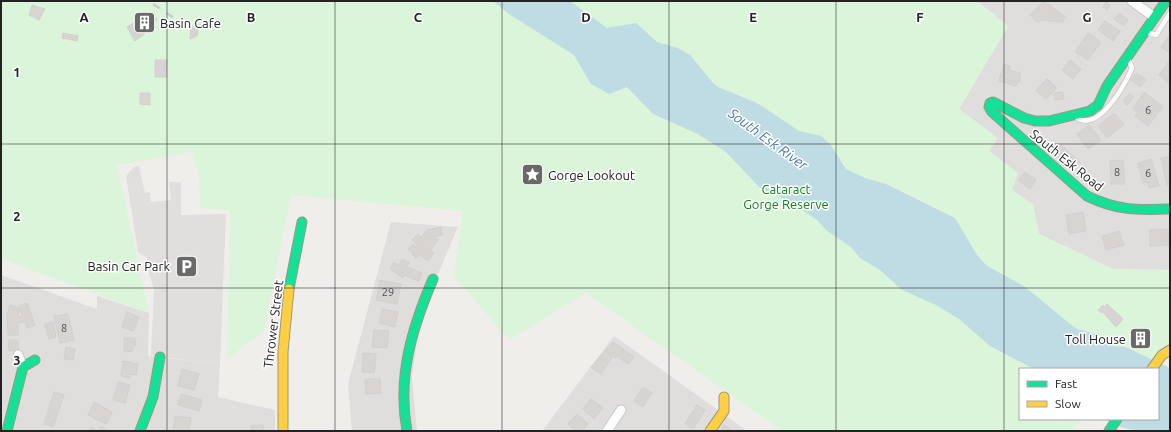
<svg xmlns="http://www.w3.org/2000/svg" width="1171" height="432" viewBox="0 0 1171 432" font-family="Ubuntu,sans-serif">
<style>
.residential{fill:#dfdedc}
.park{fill:#daf5da}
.parking{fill:#e0dfde}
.water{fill:#bfdbe3}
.building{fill:#d7d4d2;stroke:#d3d0cc}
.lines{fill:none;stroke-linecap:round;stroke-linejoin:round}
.lane-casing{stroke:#c9c8c7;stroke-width:6}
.street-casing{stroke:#c9c8c7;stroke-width:11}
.fast-casing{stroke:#999a82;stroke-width:11}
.slow-casing{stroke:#999a82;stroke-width:11}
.lane{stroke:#fdfcfc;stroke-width:4.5}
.street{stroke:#fdfcfc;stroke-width:9}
.fast{stroke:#16e098;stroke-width:9}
.slow{stroke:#ffcf43;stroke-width:9}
.rail{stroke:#ccc;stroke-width:2.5;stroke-dasharray:8 8;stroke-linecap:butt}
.grid{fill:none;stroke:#222;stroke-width:1;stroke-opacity:0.55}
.labels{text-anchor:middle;stroke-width:3;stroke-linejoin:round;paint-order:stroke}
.number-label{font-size:11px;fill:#4f4e4e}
.poi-label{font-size:13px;fill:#222;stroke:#fff;text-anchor:start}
.street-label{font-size:13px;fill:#222;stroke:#fff}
.park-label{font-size:13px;fill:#0c8416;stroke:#fff}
.water-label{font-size:14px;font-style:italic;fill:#4a7aab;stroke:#fff}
.grid-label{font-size:13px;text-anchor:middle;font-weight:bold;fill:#222;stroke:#fff;stroke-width:3;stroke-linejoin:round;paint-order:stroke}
</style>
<rect width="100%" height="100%" fill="#f0eeeb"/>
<g class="residential">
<polygon points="977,1 1170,1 1170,270 1113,269 1039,234 1033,204 1011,190 1018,173 988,151 959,109 1008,26"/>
<polygon points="391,222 458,227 421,314 412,376 417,431 352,431 348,384"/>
<polygon points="1,275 97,309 97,296 149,313 148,356 220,364 218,397 275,410 275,431 1,431"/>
<polygon points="614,336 662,370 747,431 542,431"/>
</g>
<polygon class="park" points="1,1 976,1 1008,26 959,109 998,138 989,151 1018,173 1012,190 1033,204 1039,234 1113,269 1170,270 1170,351 1147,369 1020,369 1020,419 1083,419 1070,431 782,431 586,293 509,340 454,276 463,211 291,195 264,331 227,359 230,210 200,208 199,178 192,152 117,165 149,313 1,259"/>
<polygon class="parking" points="139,166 145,193 150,192 151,202 171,200 169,182 181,182 181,215 226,214 220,364 151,356 154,289 149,274 147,258 138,252 126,176 134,167"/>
<path class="water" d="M493,1H570L607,28L636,23L657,42L678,48L690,55L713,83L718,87L757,103L799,131L821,136L830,144L846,169L865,178L886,184L955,218L977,255L987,266L1024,286L1075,328L1094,334L1112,346L1125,347L1170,368V431C1148,431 1120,432 1105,419H1158V369H1034L990,346L959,319L936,305L902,290L880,270L860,258L851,247L827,231L817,220L787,200L760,188L726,152L698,134L653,114L627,87L609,94L591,84L574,55L509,14Z"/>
<g class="building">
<polygon points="1044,1 1066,17 1062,22 1041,20 1038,23 1030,15"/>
<polygon points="1106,2 1110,5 1107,10 1103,7"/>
<polygon points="32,5 45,9 39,20 29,15"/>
<polygon points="145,12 157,19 148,31 135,41 127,27 140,19"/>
<polygon points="1119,13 1128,20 1124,26 1114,19"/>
<polygon points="1105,21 1120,31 1113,41 1098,30"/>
<polygon points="199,24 197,36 190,39 191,28"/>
<polygon points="63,33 78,36 77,41 62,38"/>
<polygon points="1088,33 1101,42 1088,60 1075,52"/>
<polygon points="1170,34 1170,53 1161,47"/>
<polygon points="155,60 167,60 166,77 155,77"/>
<polygon points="1070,60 1081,69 1073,79 1062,70"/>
<polygon points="1170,60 1170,84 1159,75"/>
<polygon points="1004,64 1010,66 1009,70 1020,73 1020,82 1018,81 1016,86 999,81"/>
<polygon points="1136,73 1146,80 1140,87 1131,80"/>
<polygon points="1047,79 1057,88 1046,99 1036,90"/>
<polygon points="1063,92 1064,99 1055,100 1054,93"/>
<polygon points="1144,92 1163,107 1148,126 1135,116 1138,112 1133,109"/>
<polygon points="140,93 150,93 150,105 140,104"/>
<polygon points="1130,93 1134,97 1127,105 1123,101"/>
<polygon points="1114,113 1124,124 1107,138 1098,126"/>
<polygon points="1089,125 1101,140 1088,149 1077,134"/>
<polygon points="1061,145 1080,162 1073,169 1054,153"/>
<polygon points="1170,156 1170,185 1167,185 1161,158"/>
<polygon points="1151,159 1159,186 1149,188 1148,182 1143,183 1138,163"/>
<polygon points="1123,160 1125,184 1111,184 1110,161"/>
<polygon points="1025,172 1036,180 1030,189 1018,180"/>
<polygon points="1083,212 1086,231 1069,234 1066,215"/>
<polygon points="441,227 442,235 435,237 438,240 430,250 434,253 428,261 419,254 416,258 412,254 413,253 408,249 413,244 415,247 418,245 412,240 418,234 421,237 427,230"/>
<polygon points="1168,229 1169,245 1150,246 1150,230"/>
<polygon points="1119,231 1124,245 1106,250 1102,236"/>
<polygon points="402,259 409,262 407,267 422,273 419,281 404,275 403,278 390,269 393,263 399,265"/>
<polygon points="380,280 401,284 397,304 376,300"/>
<polygon points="27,303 35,325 27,328 25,322 18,323 18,335 8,335 7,316 10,305 19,308 18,317 22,316 19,306"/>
<polygon points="1107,304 1123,319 1116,327 1102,311 1101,313 1098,310 1103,305 1105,308"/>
<polygon points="382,309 398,312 395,327 379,323"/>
<polygon points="127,312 139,317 133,331 122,327"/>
<polygon points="68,314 74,340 60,343 54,316"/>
<polygon points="53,322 56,337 49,339 45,324"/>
<polygon points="374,330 389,331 387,348 372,347"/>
<polygon points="1139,336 1144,337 1143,342 1138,341"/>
<polygon points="124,338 135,338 136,345 133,345 133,351 124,352"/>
<polygon points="8,340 18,340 19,350 9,351"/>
<polygon points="613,342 634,357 628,364 617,356 615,358 613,356 601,374 591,367"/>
<polygon points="66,347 75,349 73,360 64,359"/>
<polygon points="363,353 376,354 374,373 362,372"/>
<polygon points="123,361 138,364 136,375 130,374 130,378 121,376"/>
<polygon points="182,369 199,374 194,390 178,386"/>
<polygon points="365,379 380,379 381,393 366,394"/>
<polygon points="118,382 130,385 125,403 113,400"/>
<polygon points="643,387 652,393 643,407 634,401"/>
<polygon points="54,392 64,395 53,427 44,424"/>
<polygon points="181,394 202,400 199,411 178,405"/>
<polygon points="591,399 603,408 594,419 583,409"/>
<polygon points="94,402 112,412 106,424 88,415"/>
<polygon points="697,405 705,410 693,429 685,423"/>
<polygon points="577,414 588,424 582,431 575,431 568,424"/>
<polygon points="175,416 191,418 189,431 173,431"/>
<polygon points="263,425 264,431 252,431 251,426"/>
<polygon points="724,425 733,431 721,431"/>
<polygon points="101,426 108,431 89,431 91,427 98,431"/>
</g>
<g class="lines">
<defs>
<g id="lane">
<polyline points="1146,32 1156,35 1170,13"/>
<path d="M1077,118C1099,132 1125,85 1132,68L1128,58"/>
</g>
<g id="street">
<polyline points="1132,1 1154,17"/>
<polyline points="18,355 23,367"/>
<polyline points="607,431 621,410"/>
</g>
<g id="fast">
<path d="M1166,1L1107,86L1098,105L1090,111L1049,121H1035L1024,118L993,102L990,103L989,107L992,112L1087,196C1118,211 1137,210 1170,209"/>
<polyline points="289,289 302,222"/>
<polyline points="7,431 23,367 35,360"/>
<polyline points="140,431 153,397 160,357"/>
<path d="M407,431C397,377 412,328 433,279"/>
<polyline points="1109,431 1117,419"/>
</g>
<g id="slow">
<polyline points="1152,369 1162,355 1170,350"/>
<polyline points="283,431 283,352 289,289"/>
<polyline points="710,431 724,411 724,397"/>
</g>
</defs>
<use href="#lane" class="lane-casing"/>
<use href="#street" class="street-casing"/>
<use href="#fast" class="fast-casing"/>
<use href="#slow" class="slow-casing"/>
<use href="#lane" class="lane"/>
<use href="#street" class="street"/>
<use href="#fast" class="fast"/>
<use href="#slow" class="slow"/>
<polyline class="rail" points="153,4 191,29"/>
</g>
<path class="grid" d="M167,1V431M335,1V431M502,1V431M669,1V431M836,1V431M1004,1V431M1,144H1170M1,288H1170"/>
<defs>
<symbol id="building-square" viewBox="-11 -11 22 22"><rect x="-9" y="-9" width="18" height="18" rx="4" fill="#6a6968" stroke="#fff"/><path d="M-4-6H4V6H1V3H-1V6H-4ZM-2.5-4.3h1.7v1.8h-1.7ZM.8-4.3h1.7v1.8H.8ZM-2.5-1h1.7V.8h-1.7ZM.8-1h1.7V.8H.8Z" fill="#fff"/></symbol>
<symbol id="sight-square" viewBox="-11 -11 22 22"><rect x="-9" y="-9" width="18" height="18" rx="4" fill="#6a6968" stroke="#fff"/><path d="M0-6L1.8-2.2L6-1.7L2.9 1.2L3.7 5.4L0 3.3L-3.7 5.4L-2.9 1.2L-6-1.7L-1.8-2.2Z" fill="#fff"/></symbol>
<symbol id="parking-square" viewBox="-11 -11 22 22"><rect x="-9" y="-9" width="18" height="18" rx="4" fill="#6a6968" stroke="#fff"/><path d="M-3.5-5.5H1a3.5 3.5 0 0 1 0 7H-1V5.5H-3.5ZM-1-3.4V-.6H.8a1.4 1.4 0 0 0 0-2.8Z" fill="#fff"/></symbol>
</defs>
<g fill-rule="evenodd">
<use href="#building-square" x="132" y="10" width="25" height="25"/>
<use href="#sight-square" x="520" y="162" width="25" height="25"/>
<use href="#parking-square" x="174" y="254" width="25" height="25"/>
<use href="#building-square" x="1128" y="326" width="25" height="25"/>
</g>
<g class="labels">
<g class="number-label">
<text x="1148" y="114">6</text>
<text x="1117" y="176">8</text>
<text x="1148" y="177">6</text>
<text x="388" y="296">29</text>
<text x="64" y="332">8</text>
</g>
<g class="poi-label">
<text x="160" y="28">Basin Cafe</text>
<text x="548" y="180">Gorge Lookout</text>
<text x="170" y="271" text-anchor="end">Basin Car Park</text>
<text x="1126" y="344" text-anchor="end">Toll House</text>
</g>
<g class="street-label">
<text transform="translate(1067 160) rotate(39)" y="5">South Esk Road</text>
<text transform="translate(273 324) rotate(-83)" y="5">Thrower Street</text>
</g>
<g class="park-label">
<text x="786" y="194">Cataract<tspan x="786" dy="15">Gorge Reserve</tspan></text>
</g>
<g class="water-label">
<text transform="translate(768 139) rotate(36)" y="5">South Esk River</text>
</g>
</g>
<g class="grid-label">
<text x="84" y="22">A</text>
<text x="251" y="22">B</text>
<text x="418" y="22">C</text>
<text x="586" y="22">D</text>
<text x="753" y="22">E</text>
<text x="920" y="22">F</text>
<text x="1087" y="22">G</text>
<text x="17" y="77">1</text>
<text x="17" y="221">2</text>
<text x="17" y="365">3</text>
</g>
<rect width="1171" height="432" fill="none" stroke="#222222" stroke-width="4"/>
<rect x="1019" y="368" width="140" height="52" fill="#ffffff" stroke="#a7a7a7"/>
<rect x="1027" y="381" width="20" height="6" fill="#16e098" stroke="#a7a7a7"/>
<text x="1055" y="388" font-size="12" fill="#222222">Fast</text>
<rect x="1027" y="401" width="20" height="6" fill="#ffcf43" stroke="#a7a7a7"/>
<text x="1055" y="408" font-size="12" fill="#222222">Slow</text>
</svg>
